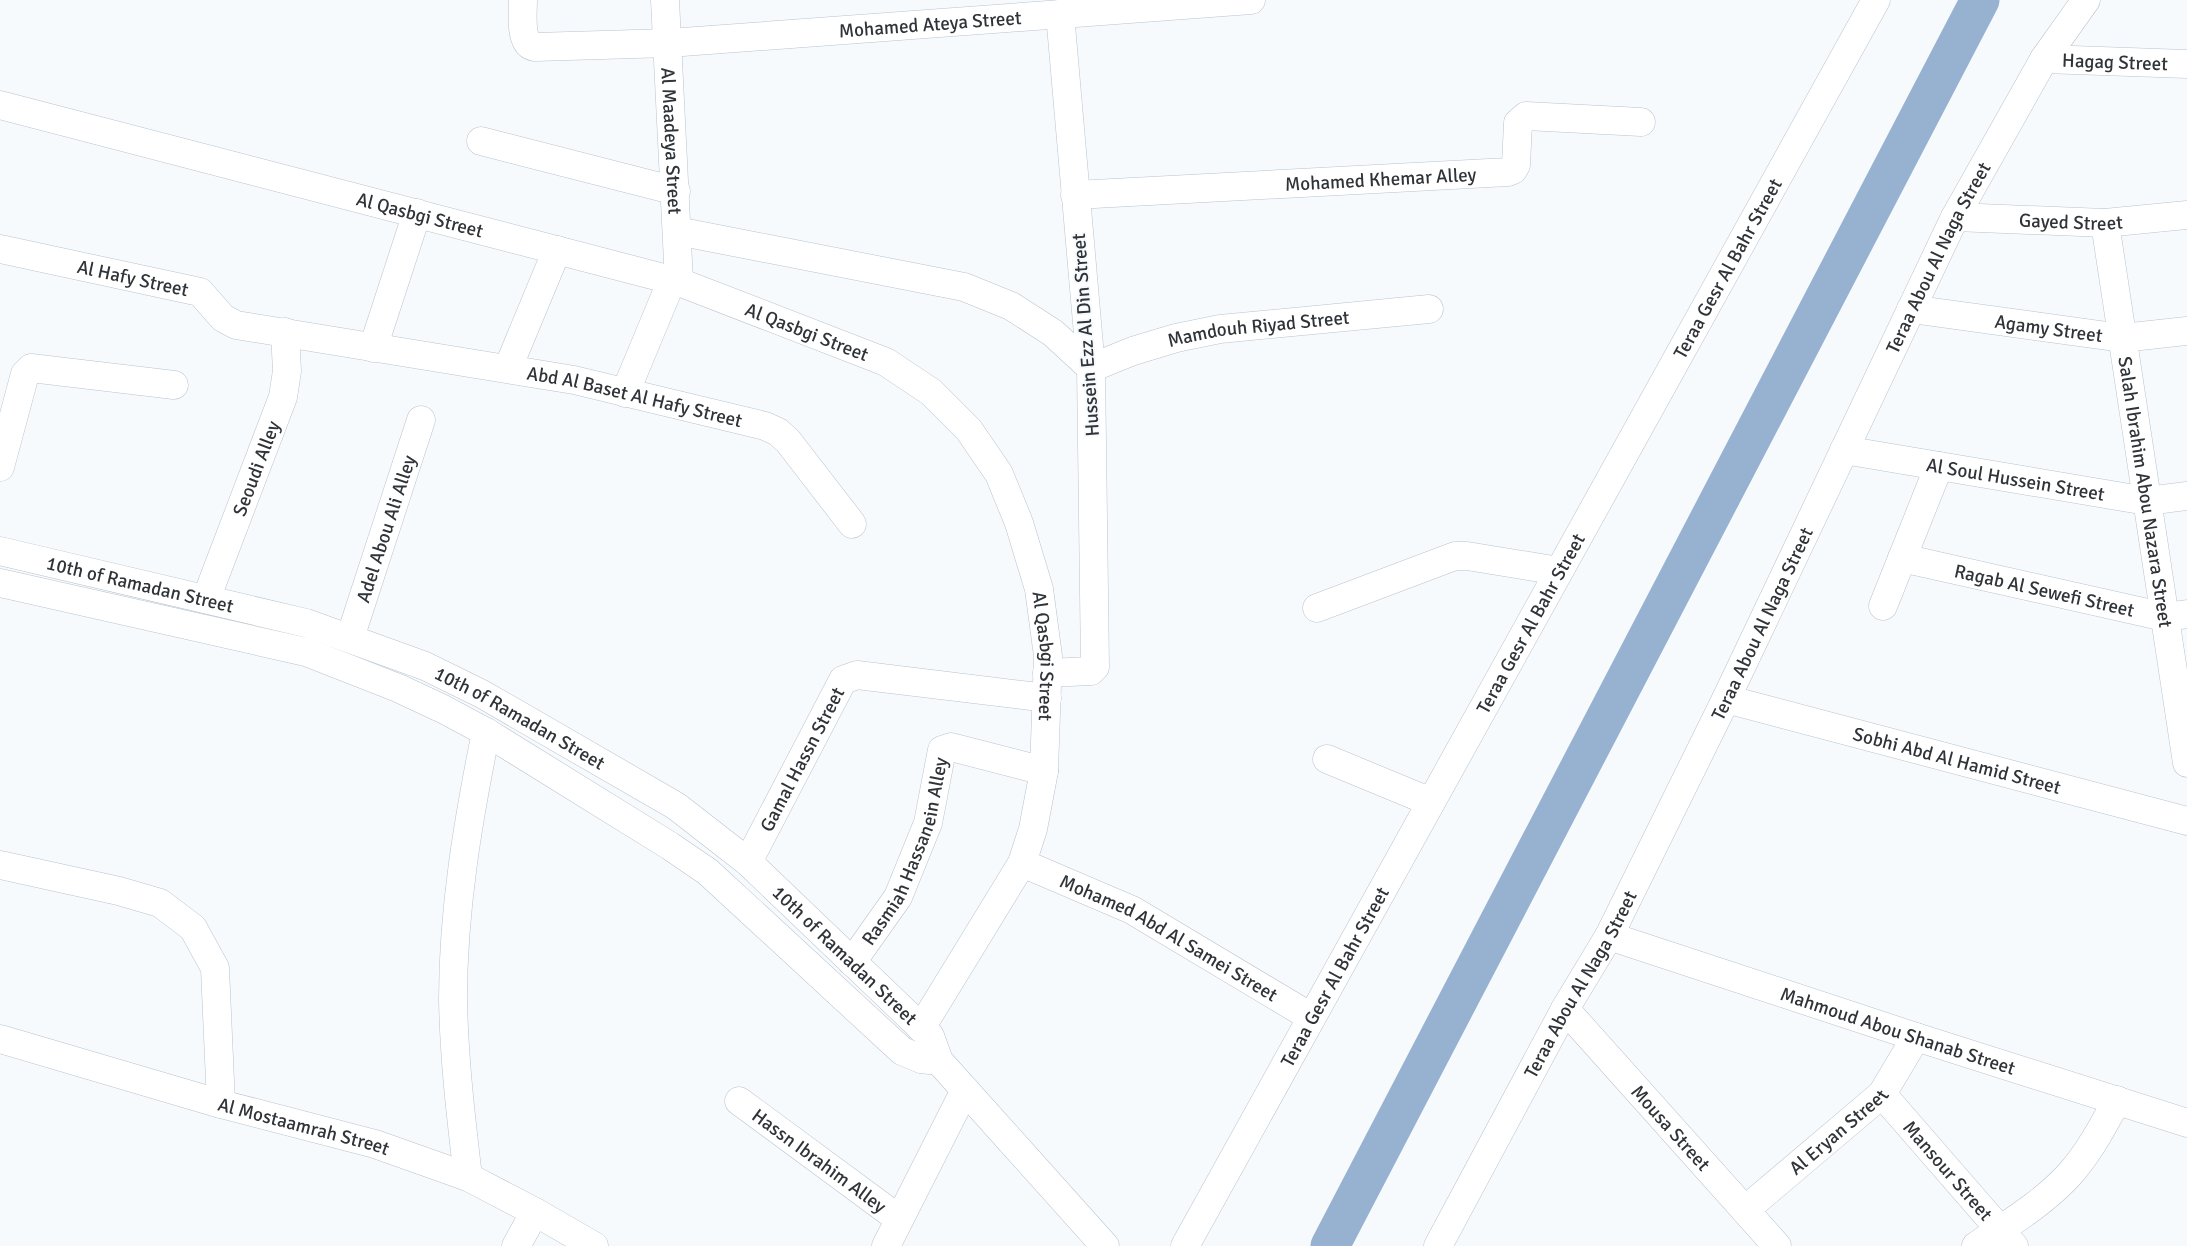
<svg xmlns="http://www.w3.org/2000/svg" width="2187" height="1246" viewBox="0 0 2187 1246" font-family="Signika,sans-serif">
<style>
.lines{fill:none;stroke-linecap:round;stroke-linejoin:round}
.canal{stroke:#97b2d1;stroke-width:39}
.minor-casing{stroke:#b8c3d0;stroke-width:29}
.major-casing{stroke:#b8c3d0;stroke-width:29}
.minor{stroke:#fff;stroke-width:28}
.major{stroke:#fff;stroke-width:28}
.labels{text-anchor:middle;stroke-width:4;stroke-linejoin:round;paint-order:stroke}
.street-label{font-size:19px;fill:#303439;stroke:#f7fafc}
</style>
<rect width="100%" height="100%" fill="#f7fafc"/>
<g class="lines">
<polyline class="canal" points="1330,1246 1980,0"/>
<defs>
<g id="minor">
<path id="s1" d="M523,0C523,13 519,45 535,47L669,43L1251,0"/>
<path id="s2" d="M665,0L679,282"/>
<path id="s3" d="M2044,59L2187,64"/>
<path id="s4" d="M0,105L679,282L886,362L931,392L969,430L999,474L1019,523L1039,589L1048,656L1044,771L1033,829L1022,863L921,1028"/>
<polyline points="481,141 676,191"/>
<path id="s5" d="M1075,195L1508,172L1513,170L1516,165L1518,123L1526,116L1641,122"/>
<path id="s6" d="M1955,217L2105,223L2187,215"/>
<path id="s7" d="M2105,223L2187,763"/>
<path id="s8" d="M677,231L964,287L1011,306L1053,333L1091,368L1133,351L1176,338L1220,329L1429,309"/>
<path id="s9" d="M0,249L200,292L223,318L236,325L574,380L765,426L778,432L788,441L852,524"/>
<path id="s10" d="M1911,309L2122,338L2187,331"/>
<polyline points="373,348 417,213"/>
<polyline points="508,368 557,250"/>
<polyline points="625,393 672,280"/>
<path id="s11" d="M1844,450L2147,501L2187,496"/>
<polyline points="0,467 25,374 31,368 174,385"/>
<path id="s12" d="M1902,558L2165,617L2187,614"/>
<path id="s13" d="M206,599L283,397L287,371L285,332"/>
<polyline points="1883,606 1939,466"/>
<polyline points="1317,608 1455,556 1467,556 1559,571"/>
<path id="s14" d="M350,638L421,420"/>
<polyline points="1047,673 1091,671 1095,667 1091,368 1060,14"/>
<path id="s15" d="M1726,699L2187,821"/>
<polyline points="1327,759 1431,802"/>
<path id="s16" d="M748,862L843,680L857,675L1047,698"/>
<path id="s17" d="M1022,863L1132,910L1311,1017"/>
<polyline points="0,865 119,891 160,903 193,928 215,968 221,1104"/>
<path id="s18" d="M1609,936L1916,1037L2187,1123"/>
<path id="s19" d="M852,962L898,897L928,823L942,750L951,747L1044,771"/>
<path id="s20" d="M1565,1009L1777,1246"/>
<path id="s21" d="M0,1039L221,1104L375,1144L468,1177L535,1212L594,1246"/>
<path id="s22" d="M1882,1094L2014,1246"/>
<path id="s23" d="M739,1101L899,1219"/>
<path d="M468,1177C461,1118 454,1059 453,999C453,909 468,821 486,732"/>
<path id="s24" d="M1745,1210L1882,1094L1916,1037"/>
<polyline points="516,1246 535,1212"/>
<polyline points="886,1246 965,1090"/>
<path id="s25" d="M1185,1246L1876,0"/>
<path id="s26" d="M1438,1246L1565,1009L1609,936L1726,699L1955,217L2044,59L2086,0"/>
<path d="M1976,1246C2008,1224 2042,1204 2069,1175C2089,1153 2103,1126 2117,1100"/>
</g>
<g id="major">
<path id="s27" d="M0,551L306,623L425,666L482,694L676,806L748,862L930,1036L939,1061L1105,1246"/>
<polyline points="0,583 306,652 398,688 443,709 486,732 670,846 708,872 902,1051 921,1059 939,1061"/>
</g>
</defs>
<use href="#minor" class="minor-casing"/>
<use href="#major" class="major-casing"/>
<use href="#minor" class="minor"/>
<use href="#major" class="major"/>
</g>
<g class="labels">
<g class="street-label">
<text dy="7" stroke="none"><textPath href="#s1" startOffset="448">Mohamed Ateya Street</textPath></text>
<text dy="7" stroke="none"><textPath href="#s3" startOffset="71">Hagag Street</textPath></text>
<text dy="7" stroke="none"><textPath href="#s2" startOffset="141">Al Maadeya Street</textPath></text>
<text dy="7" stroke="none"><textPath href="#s5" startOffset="306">Mohamed Khemar Alley</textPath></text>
<text dy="7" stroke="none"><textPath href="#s4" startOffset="434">Al Qasbgi Street</textPath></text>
<text dy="7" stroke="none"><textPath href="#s6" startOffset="116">Gayed Street</textPath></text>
<text dy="7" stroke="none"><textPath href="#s26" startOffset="1108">Teraa Abou Al Naga Street</textPath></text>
<text dy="7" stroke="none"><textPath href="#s25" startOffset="1118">Teraa Gesr Al Bahr Street</textPath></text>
<text dy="7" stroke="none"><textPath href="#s9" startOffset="136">Al Hafy Street</textPath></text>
<text dy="7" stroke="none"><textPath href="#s10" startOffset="139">Agamy Street</textPath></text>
<text dy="7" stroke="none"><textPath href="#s8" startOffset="618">Mamdouh Riyad Street</textPath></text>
<text dy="7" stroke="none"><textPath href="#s4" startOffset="839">Al Qasbgi Street</textPath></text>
<text transform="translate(1085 335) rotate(-94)" y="7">Hussein Ezz Al Din Street</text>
<text dy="7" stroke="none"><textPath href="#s9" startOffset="659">Abd Al Baset Al Hafy Street</textPath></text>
<text dy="7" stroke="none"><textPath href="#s13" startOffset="140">Seoudi Alley</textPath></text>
<text dy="7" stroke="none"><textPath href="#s11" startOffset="174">Al Soul Hussein Street</textPath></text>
<text dy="7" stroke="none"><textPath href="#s7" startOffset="272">Salah Ibrahim Abou Nazara Street</textPath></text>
<text dy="7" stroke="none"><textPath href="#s14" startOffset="115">Adel Abou Ali Alley</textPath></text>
<text dy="7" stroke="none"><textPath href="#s27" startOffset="144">10th of Ramadan Street</textPath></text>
<text dy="7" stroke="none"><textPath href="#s12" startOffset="146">Ragab Al Sewefi Street</textPath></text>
<text dy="7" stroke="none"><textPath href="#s26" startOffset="702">Teraa Abou Al Naga Street</textPath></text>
<text dy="7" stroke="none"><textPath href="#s25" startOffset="712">Teraa Gesr Al Bahr Street</textPath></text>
<text dy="7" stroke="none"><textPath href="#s4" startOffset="1274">Al Qasbgi Street</textPath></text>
<text dy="7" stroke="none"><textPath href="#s27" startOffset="549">10th of Ramadan Street</textPath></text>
<text dy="7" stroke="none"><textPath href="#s16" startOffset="116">Gamal Hassn Street</textPath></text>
<text dy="7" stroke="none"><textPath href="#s15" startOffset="239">Sobhi Abd Al Hamid Street</textPath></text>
<text dy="7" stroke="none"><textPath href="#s19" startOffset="125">Rasmiah Hassanein Alley</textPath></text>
<text dy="7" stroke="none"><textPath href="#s17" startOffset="165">Mohamed Abd Al Samei Street</textPath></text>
<text dy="7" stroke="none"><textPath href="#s27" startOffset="954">10th of Ramadan Street</textPath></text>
<text dy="7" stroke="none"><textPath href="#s25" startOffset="308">Teraa Gesr Al Bahr Street</textPath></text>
<text dy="7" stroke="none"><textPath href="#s26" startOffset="298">Teraa Abou Al Naga Street</textPath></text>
<text dy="7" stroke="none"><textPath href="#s18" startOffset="304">Mahmoud Abou Shanab Street</textPath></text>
<text dy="7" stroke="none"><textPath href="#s21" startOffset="316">Al Mostaamrah Street</textPath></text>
<text dy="7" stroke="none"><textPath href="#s20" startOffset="159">Mousa Street</textPath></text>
<text dy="7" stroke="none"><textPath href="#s24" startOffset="122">Al Eryan Street</textPath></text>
<text dy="7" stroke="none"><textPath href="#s23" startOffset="100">Hassn Ibrahim Alley</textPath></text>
<text dy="7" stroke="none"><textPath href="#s22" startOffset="101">Mansour Street</textPath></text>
</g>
</g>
</svg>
